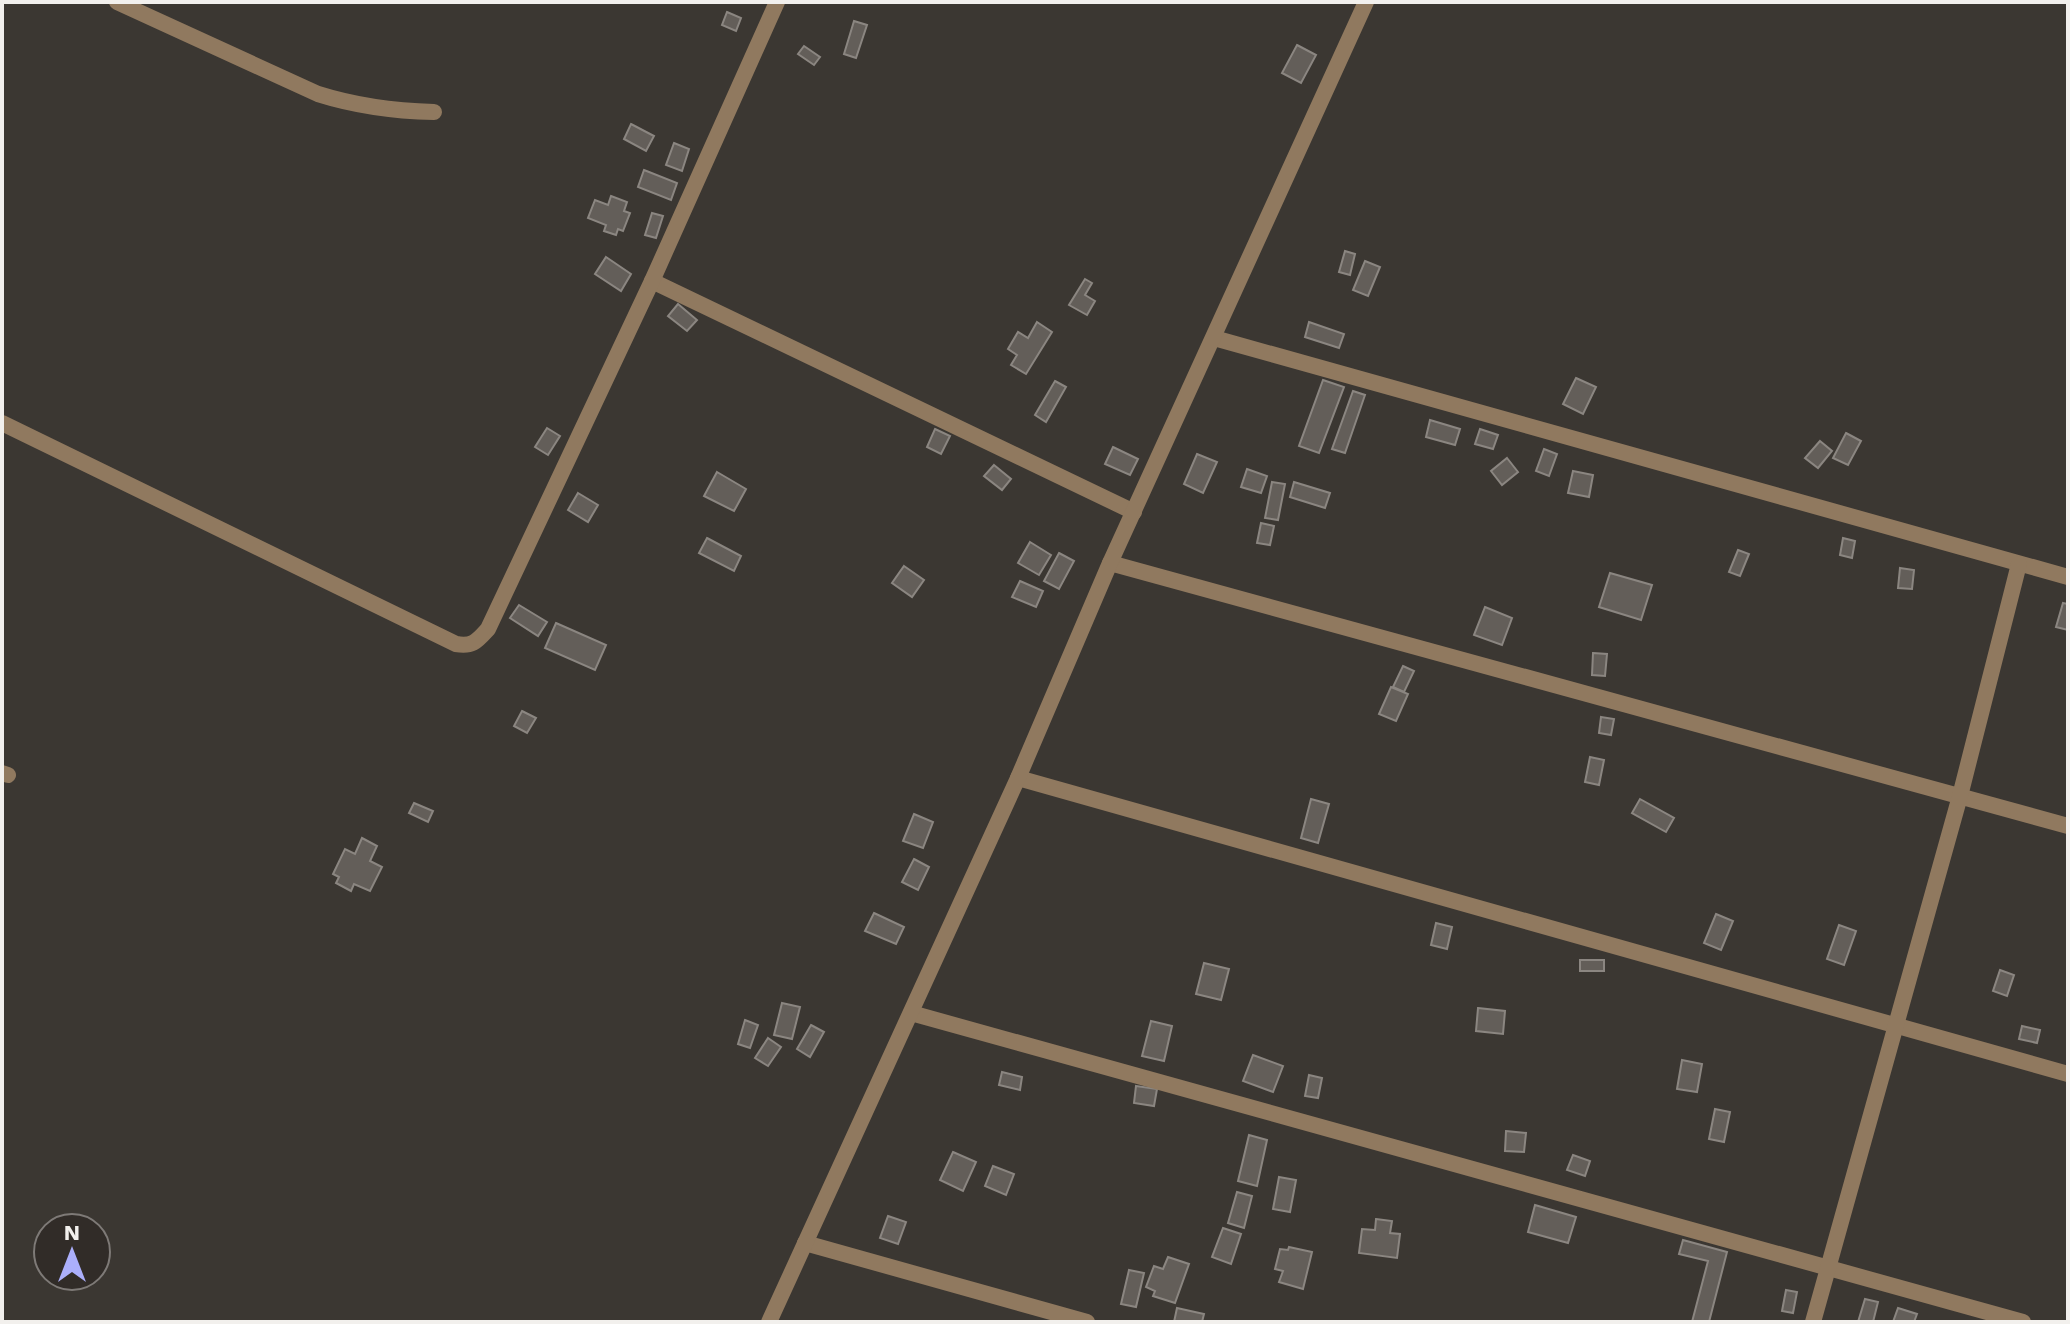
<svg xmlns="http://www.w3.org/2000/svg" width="2070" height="1324" viewBox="0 0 2070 1324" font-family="'Work Sans',sans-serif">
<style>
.building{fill:#635e59;stroke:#8b8681;stroke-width:2}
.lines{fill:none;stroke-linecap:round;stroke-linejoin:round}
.minor{stroke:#90795f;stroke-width:16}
</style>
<rect width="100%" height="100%" fill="#3b3732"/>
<g class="building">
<polygon points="727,12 741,18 736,31 722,25"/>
<polygon points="854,21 867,25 856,58 844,54"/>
<polygon points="1297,45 1316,55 1301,83 1282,73"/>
<polygon points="804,46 820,57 814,65 798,54"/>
<polygon points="631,124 654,136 646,151 624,139"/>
<polygon points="674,143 689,149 682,171 666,165"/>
<polygon points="644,170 677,183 671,200 638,187"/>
<polygon points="611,196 627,202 624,211 630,213 623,231 618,229 616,235 604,231 606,225 588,218 595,200 608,205"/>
<polygon points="652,213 663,216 656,238 645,235"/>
<polygon points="1345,251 1355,254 1350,275 1339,272"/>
<polygon points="606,257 631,274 621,291 595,274"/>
<polygon points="1365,261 1380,267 1368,296 1353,290"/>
<polygon points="1085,279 1092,283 1085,295 1095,301 1087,315 1069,305"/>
<polygon points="678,304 697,320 687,331 668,316"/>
<polygon points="1037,322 1052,332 1026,374 1011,365 1017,355 1008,349 1018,332 1028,338"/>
<polygon points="1309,322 1344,334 1339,348 1305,337"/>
<polygon points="1576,378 1596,387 1583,414 1563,404"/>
<polygon points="1323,380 1344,387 1319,453 1299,446"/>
<polygon points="1055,381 1066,387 1046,422 1035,415"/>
<polygon points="1353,391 1365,395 1345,453 1332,449"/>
<polygon points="1430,420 1460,429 1455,445 1426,437"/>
<polygon points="547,428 560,436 548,455 535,447"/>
<polygon points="935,429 950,436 941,454 927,447"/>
<polygon points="1480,429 1498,435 1493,449 1475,444"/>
<polygon points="1846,433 1861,441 1848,465 1833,458"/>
<polygon points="1820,441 1832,451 1818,468 1805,458"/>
<polygon points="1113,447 1138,459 1130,475 1105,464"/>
<polygon points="1544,449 1557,454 1549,476 1536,471"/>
<polygon points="1197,454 1217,462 1203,493 1184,484"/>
<polygon points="1507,458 1518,472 1502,485 1491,471"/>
<polygon points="994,465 1011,479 1002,490 984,476"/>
<polygon points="1247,469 1267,476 1261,493 1241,487"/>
<polygon points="1573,471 1593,475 1589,497 1568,493"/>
<polygon points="717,472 746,489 734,511 704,496"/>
<polygon points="1272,482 1285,484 1278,520 1265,518"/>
<polygon points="1294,482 1330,493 1325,508 1290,497"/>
<polygon points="578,493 598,505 588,522 568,510"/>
<polygon points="1261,523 1274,526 1270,545 1257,543"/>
<polygon points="707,538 741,556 734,571 699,553"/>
<polygon points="1843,538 1855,541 1852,558 1840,555"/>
<polygon points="1030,542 1051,555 1039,575 1018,563"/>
<polygon points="1738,550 1749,554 1740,576 1729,572"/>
<polygon points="1059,553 1074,561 1059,589 1044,581"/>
<polygon points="904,566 924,580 912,597 892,583"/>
<polygon points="1900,568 1914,570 1912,589 1898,588"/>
<polygon points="1610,573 1652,585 1641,620 1599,607"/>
<polygon points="1020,581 1043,591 1036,607 1012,597"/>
<polygon points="2063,603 2068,604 2068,630 2056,627"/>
<polygon points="519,605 547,622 538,636 510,618"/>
<polygon points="1485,607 1512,618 1502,645 1474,635"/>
<polygon points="556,623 606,645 595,670 545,648"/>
<polygon points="1593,653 1607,654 1605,676 1592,675"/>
<polygon points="1403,666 1414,671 1404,692 1393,687"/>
<polygon points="1391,687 1408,694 1396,721 1379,714"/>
<polygon points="522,711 536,718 527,733 514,726"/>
<polygon points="1601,717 1614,719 1611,735 1599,733"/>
<polygon points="1590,757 1604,760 1599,785 1585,782"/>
<polygon points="1311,799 1329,804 1318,843 1301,838"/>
<polygon points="1640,799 1674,818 1666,832 1632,813"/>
<polygon points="414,803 433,811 428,822 409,813"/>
<polygon points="914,814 933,822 923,848 903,841"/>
<polygon points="362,838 377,846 370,861 382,867 370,891 354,884 351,891 336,883 339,877 333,874 345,849 355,854"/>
<polygon points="914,859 929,867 918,890 902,882"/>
<polygon points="874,913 904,927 896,944 865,931"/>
<polygon points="1716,914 1733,921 1721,950 1704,943"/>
<polygon points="1436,923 1452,927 1447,949 1431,945"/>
<polygon points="1839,925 1856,931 1844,965 1827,959"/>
<rect x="1580" y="960" width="24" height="11"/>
<polygon points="1204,963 1229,969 1221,1000 1196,994"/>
<polygon points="2000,970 2014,975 2007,996 1993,991"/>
<polygon points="782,1003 800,1007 792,1039 774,1035"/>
<polygon points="1478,1008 1505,1011 1503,1034 1476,1031"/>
<polygon points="745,1020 758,1025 750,1048 738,1044"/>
<polygon points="1151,1021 1172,1026 1164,1061 1142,1056"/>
<polygon points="811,1025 824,1032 810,1057 797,1049"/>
<polygon points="2022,1026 2040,1030 2037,1043 2019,1039"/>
<polygon points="768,1038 781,1047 768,1066 755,1058"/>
<polygon points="1253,1055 1283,1066 1273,1092 1243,1081"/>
<polygon points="1682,1060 1702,1064 1697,1092 1677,1089"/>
<polygon points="1002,1072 1022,1077 1020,1090 999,1085"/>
<polygon points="1309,1075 1322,1078 1318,1098 1305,1096"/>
<polygon points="1136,1086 1157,1089 1154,1106 1134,1103"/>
<polygon points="1715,1109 1730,1112 1724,1142 1709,1139"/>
<polygon points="1506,1131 1526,1133 1524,1152 1505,1151"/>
<polygon points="1249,1135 1267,1140 1257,1186 1238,1181"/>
<polygon points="953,1152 976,1162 963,1191 940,1180"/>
<polygon points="1573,1155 1590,1161 1585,1176 1567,1170"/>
<polygon points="993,1166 1014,1174 1006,1195 985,1186"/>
<polygon points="1279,1177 1296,1180 1290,1212 1273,1209"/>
<polygon points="1237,1192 1252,1196 1244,1228 1228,1223"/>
<polygon points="1535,1205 1576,1217 1568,1243 1528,1232"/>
<polygon points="888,1216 906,1222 898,1244 880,1238"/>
<polygon points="1376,1219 1392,1221 1390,1233 1400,1234 1397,1258 1359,1253 1362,1229 1375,1230"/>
<polygon points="1223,1228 1241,1234 1231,1264 1212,1257"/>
<polygon points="1683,1240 1727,1252 1709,1322 1692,1322 1708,1261 1679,1254"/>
<polygon points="1289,1247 1312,1252 1303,1289 1279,1282 1283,1271 1275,1269 1280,1249 1288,1250"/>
<polygon points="1168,1257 1189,1264 1175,1303 1153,1296 1155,1291 1146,1287 1154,1266 1163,1269"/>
<polygon points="1129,1270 1144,1273 1136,1307 1121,1304"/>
<polygon points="1786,1290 1797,1292 1793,1313 1782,1311"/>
<polygon points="1865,1299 1878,1302 1873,1322 1858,1322"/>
<polygon points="1177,1308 1204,1314 1202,1322 1174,1322"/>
<polygon points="1898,1308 1917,1314 1914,1322 1893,1322"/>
</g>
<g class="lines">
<g class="minor">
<path d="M117,2L318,94C356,106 393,111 434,112"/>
<polyline points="652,281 1134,512"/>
<polyline points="1214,338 2068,577"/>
<path d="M2,423L456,644C473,647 477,641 488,629L652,281L777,2"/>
<polyline points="1110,563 2068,826"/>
<polyline points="2,773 8,775"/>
<polyline points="1018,778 2068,1074"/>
<polyline points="911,1013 2023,1322"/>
<polyline points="805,1243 1087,1322"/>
<polyline points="769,1322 1018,778 1110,563 1366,2"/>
<polyline points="1813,1322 1960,796 2019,564"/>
</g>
</g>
<rect width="2070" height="1324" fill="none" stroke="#f2f0ed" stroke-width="8"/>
<g transform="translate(72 1252)"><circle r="38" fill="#312c28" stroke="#7e7a77" stroke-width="2"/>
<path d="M0-6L14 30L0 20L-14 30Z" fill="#abaffb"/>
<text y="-12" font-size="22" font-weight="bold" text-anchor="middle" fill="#f2f0ed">N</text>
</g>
</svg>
